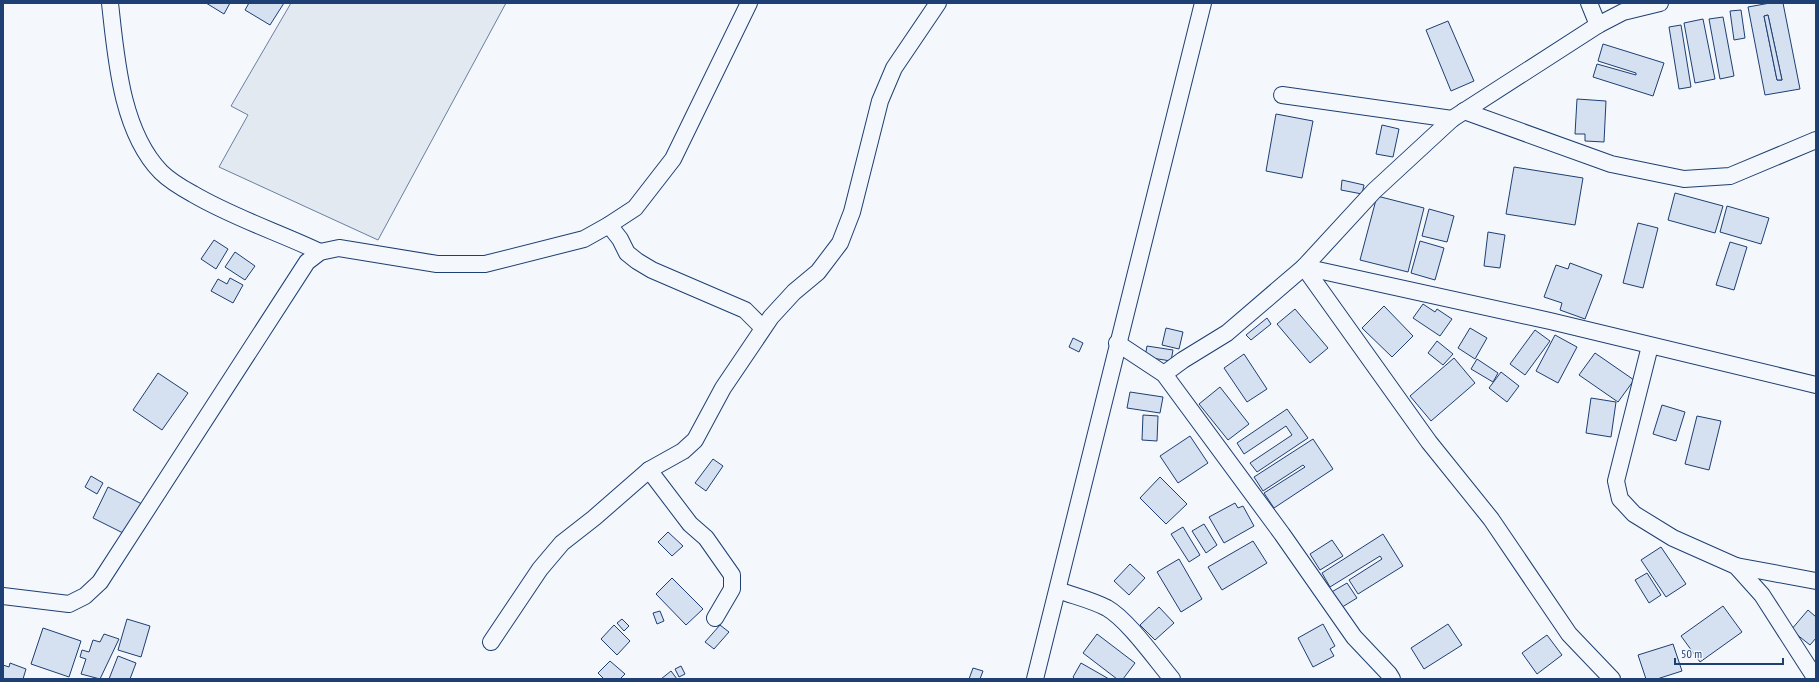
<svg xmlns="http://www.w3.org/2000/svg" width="1819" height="682" viewBox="0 0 1819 682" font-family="'PT Sans Narrow',sans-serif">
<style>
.green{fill:#e3e9f0;stroke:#687fa3}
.building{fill:#d5e0f0;stroke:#1d3f73;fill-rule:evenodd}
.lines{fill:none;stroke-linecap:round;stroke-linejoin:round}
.minor-casing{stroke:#1d3f73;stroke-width:18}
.minor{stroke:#f4f7fb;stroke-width:16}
</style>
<rect width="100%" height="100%" fill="#f4f7fb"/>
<polygon class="green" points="291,3 506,3 378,240 219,167 248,115 231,106"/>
<g class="building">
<polygon points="206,3 230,3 224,14"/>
<polygon points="249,3 284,3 270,25 245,10"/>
<path d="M1770,3H1783L1800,89L1765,95L1748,7ZM1768,15L1782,80H1777L1764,16Z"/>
<polygon points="1741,10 1745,38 1734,40 1730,11"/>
<polygon points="1768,15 1782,80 1777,80 1764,16"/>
<polygon points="1723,17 1734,76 1720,79 1709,19"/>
<polygon points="1703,19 1715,79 1695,83 1684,23"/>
<polygon points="1448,21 1474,81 1451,91 1426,30"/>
<polygon points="1681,25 1691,87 1679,89 1669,27"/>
<polygon points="1603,44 1664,63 1653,96 1593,77 1597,64 1636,75 1636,73 1598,61"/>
<polygon points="1577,99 1606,101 1604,142 1585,141 1585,134 1575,134"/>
<polygon points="1276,114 1313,121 1302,178 1266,171"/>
<polygon points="1382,125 1399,129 1393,157 1376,154"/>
<polygon points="1514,167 1583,178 1575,225 1506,214"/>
<polygon points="1342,180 1364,185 1362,194 1341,190"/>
<polygon points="1675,193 1723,206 1715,233 1668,220"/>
<polygon points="1377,196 1424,208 1408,272 1360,260"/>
<polygon points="1727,206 1769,218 1761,244 1720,232"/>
<polygon points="1429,209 1454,216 1447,242 1422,236"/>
<polygon points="1638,223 1658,228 1643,288 1623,283"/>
<polygon points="1488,232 1505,235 1500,268 1484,266"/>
<polygon points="214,240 228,249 216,269 201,259"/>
<polygon points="1420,241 1444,248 1435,280 1411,273"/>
<polygon points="1730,242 1747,247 1734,290 1716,285"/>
<polygon points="235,252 255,266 245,280 225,267"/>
<polygon points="1570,263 1602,275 1585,319 1560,310 1562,303 1544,297 1556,265 1568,269"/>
<polygon points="230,278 243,285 233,303 211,291 218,279 227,284"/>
<polygon points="1423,304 1435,312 1437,309 1452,319 1440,336 1413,318"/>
<polygon points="1384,306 1413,336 1392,357 1362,328"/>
<polygon points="1295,309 1328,348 1310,363 1277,324"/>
<polygon points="1267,318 1271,324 1251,340 1246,335"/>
<polygon points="1166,328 1183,332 1179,349 1162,345"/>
<polygon points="1470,328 1487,338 1475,359 1458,348"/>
<polygon points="1535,330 1550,341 1525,375 1510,364"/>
<polygon points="1555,335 1577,347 1558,383 1536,371"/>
<polygon points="1073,338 1083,343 1079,352 1069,347"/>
<polygon points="1437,341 1453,354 1443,365 1428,353"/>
<polygon points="1147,346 1173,350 1171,361 1145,357"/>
<polygon points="1595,353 1634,380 1618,402 1579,375"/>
<polygon points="1244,354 1267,389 1247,402 1224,368"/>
<polygon points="1454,358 1475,383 1431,421 1410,396"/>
<polygon points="1477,359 1498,373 1493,382 1471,369"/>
<polygon points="1501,372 1519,386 1507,402 1489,388"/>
<polygon points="158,373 188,393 162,430 133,410"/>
<polygon points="1220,387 1249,424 1228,440 1199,404"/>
<polygon points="1130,392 1163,397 1160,413 1127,408"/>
<polygon points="1591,398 1616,402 1611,437 1586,433"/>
<polygon points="1662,405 1685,412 1676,441 1653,434"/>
<polygon points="1287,409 1308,438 1257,472 1250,463 1292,435 1286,426 1244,454 1237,443"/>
<polygon points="1143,415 1158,416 1157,441 1142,440"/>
<polygon points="1697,416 1721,421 1709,470 1685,464"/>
<polygon points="1190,436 1208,463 1178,483 1160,456"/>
<polygon points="1313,439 1333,469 1274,508 1264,493 1305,467 1303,465 1263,491 1254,477"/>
<polygon points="713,459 723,466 706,491 695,483"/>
<polygon points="91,476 103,483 97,494 85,487"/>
<polygon points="1160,477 1187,504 1166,524 1140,498"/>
<polygon points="108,487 142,504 127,535 93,518"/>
<polygon points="1235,503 1238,508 1243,506 1254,526 1224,543 1209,517"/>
<polygon points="1204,524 1217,545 1206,553 1192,531"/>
<polygon points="1183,527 1200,555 1189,562 1171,534"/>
<polygon points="668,532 683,546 672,556 658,542"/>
<polygon points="1383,534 1403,566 1358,594 1349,580 1382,559 1380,556 1330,587 1322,573"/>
<polygon points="1332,540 1343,556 1320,570 1310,554"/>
<polygon points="1253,541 1267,563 1222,590 1208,567"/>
<polygon points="1661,547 1686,584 1666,597 1641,560"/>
<polygon points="1179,559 1202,599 1181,612 1157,572"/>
<polygon points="1130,564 1145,578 1129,595 1114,581"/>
<polygon points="1647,573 1661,595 1649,603 1635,580"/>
<polygon points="672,578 703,609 686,625 656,594"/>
<polygon points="1347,583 1357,598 1339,609 1330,593"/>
<polygon points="1723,606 1742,632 1700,662 1681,636"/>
<polygon points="1159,607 1174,623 1155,640 1140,625"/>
<polygon points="1808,610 1816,617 1816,638 1810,645 1791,630"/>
<polygon points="660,611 664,621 657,624 653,613"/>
<polygon points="127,619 150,626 141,657 118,650"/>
<polygon points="622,619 629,626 624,631 617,623"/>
<polygon points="1323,624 1335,646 1330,649 1334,656 1313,667 1298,638"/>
<polygon points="1448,624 1462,645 1424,669 1411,648"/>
<polygon points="614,625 630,641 617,655 601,639"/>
<polygon points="720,625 729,632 714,649 705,642"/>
<polygon points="43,628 81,641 69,677 31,664"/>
<polygon points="104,634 119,639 100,679 81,674 86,659 80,657 82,650 89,652 93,640 100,642"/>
<polygon points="1097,634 1135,663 1123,679 1117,679 1083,653"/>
<polygon points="1547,635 1562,655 1537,674 1522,653"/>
<polygon points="1673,644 1682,671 1657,679 1646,679 1638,655"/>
<polygon points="118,656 136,663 130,679 109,679"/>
<polygon points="610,661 625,674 620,679 604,679 598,673"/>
<polygon points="10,663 26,669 23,679 3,679 3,665 9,667"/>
<polygon points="1081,663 1109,679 1075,679 1073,677"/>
<polygon points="681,666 685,674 679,677 675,669"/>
<polygon points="973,668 983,671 980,679 969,679"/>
<polygon points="671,671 677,679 661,679"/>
</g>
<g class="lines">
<defs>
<g id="minor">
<path d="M110,3C116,57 121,131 161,172C170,181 182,188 193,194C234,218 278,232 320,252"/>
<polyline points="1589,3 1598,25"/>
<polyline points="1282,95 1452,119"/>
<polyline points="1464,111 1611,164 1684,179 1730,176 1816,140"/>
<polyline points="609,225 620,239 627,253 637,261 652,270 745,310 763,328"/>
<polyline points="1304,267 1550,321 1816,385"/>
<polyline points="1304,267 1429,442 1491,519 1569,634 1612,679"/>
<polyline points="1117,343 1164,374 1282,534 1354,637 1389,674 1392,679"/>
<polyline points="1650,346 1616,481 1620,499 1634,514 1673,538 1736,566 1762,595 1816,679"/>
<polyline points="1164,374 1183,360 1227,333 1304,267 1374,191 1452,119 1598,25 1623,12 1660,3"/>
<polyline points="649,470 690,524 706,538 732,575 732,589 715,618"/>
<polyline points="1736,566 1816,581"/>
<path d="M1058,590C1074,596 1092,600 1107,608C1128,620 1156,660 1172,679"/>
<polyline points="3,596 69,604 85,596 100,582 307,262 320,252 339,248 437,264 485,264 584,239 609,225 635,208 673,159 749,3"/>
<polyline points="491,642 540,569 562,543 594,518 649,470 683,451 695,440 723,388 771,317 794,292 818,272 840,243 852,212 880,101 894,68 938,3"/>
<polyline points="1035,679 1203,3"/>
</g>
</defs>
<use href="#minor" class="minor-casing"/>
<use href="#minor" class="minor"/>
</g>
<rect width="1819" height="682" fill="none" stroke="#1d3f73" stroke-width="8"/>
<path d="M1675 658v6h108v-6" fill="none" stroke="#1d3f73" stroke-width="2"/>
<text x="1681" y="658" font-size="12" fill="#1d3f73" stroke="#f4f7fb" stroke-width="3" paint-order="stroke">50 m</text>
</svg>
